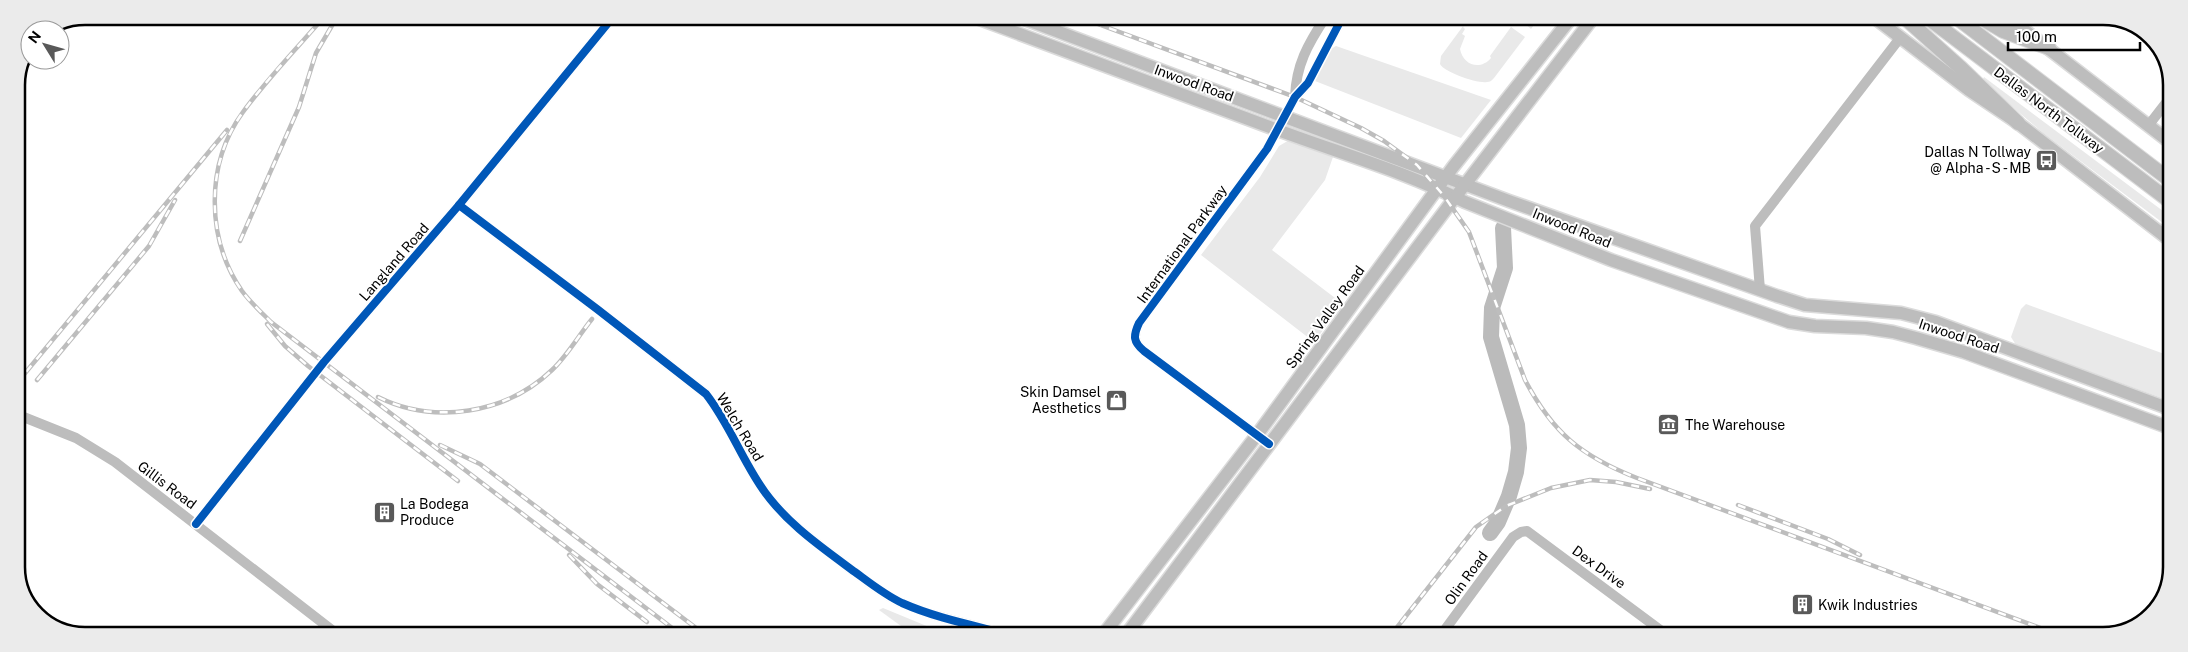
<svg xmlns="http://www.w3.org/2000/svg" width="2188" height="652" viewBox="0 0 2188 652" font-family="'Public Sans',sans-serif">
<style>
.green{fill:#e9e9e9}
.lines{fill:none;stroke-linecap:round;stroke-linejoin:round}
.river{stroke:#bbb;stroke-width:16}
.major-casing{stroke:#dbdbdb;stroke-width:15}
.highway-casing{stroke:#dbdbdb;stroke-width:16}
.minor{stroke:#bdbdbd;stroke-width:10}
.major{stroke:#bdbdbd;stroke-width:12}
.highway{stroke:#bdbdbd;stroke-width:14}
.rail-casing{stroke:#bdbdbd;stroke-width:4.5}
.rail{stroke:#fff;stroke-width:2.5;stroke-dasharray:8;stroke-linecap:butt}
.cycleway-casing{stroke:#fff;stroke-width:11}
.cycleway{stroke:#0057b8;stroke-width:8}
.labels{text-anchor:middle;stroke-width:4;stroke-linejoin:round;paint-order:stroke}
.street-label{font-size:14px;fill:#000;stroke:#fff}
.poi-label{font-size:14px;fill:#000;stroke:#fff;text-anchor:start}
.rim{fill:none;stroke:#000;stroke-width:2.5}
</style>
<rect width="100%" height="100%" fill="#fff"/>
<g class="green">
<path d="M1469,18L1463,27L1465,29L1462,34L1465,36L1460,49C1463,65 1480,71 1491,58L1490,56L1511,27L1525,37L1494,78C1491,81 1490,82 1487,82C1478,84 1444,72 1440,64L1441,56Z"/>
<polygon points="1518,18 1539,18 1531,29"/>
<polygon points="1336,46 1491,100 1461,138 1315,81 1331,49"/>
<polygon points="1984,77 2171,217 2171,229 2043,133 1982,81"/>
<polygon points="1291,139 1334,154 1325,180 1272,250 1343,304 1314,342 1201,255 1260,177 1279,146"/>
<polygon points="2026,304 2170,356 2170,401 2016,345 2011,337 2021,309"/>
<polygon points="883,608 946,634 912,634 879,610"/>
</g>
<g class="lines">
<polyline class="river" points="1490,533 1498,522 1509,496 1516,472 1519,448 1517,425 1491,337 1492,308 1505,268 1503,228"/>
<defs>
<g id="major">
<path d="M974,17C1074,54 1174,92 1275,129C1339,153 1404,171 1465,202L1611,260L1789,322L1815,326L1866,328L1893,332L1916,338L1964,352L2170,428"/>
<polyline points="1019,17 1509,201 1777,296 1805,305 1901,313 1936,322 2170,409"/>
<polyline points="1875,18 1969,90 2018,123 2171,241"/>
<polyline points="2010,19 2171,143"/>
<polyline points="1103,635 1257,435 1453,167 1571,18"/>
<polyline points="1126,635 1450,204 1593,18"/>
</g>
<g id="highway">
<polyline points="1905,18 1962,69 2018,123"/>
<polyline points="1928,18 2171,202"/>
<polyline points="1957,18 2171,181"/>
<polyline points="1983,19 2003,31 2049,48"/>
<polyline points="2165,235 2171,238"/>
</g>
</defs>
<use href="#major" class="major-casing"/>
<use href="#highway" class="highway-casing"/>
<g class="minor">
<path d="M1295,97C1296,65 1308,44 1325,18"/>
<polyline points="2148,126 2172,95"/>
<path d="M459,205L597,309L706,394C728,422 740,455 760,485C783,521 821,547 855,572C870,583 885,595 902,603C936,618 972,625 1007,634"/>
<polyline points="1760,290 1755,226 1900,38"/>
<polyline points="16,414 76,438 115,462 337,634"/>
<path d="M1269,444L1144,351C1133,342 1133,336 1139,323L1267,149L1295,97L1308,83L1342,18"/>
<polyline points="196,524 324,362 459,205 613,17"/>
<polyline points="1441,635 1513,537 1521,532 1527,531 1667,635"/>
</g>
<use href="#major" class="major"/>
<use href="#highway" class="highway"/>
<defs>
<g id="rail">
<path d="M324,17C297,48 267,79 243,112C205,164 206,239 242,291C250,302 261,312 271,322L680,634"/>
<path d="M1079,17L1295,97L1361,128L1384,141L1417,165L1444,196L1469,232L1525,380C1553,433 1581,456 1637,478L2062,636"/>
<polyline points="240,241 299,107 316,53 337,17"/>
<polyline points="267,324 285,346 308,366 458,481"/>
<polyline points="37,380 149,246 175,200"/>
<polyline points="16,384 227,130"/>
<path d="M378,397C434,425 506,414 552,370C567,356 579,335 592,319"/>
<polyline points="440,445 480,464 704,634"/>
<polyline points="1738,505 1828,539 1860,555"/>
<polyline points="569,555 597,584 647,622"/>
<polyline points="1391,635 1476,527 1506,506 1551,488 1590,480 1616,482 1650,489"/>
</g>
</defs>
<use href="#rail" class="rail-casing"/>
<use href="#rail" class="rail"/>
<defs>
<g id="cycleway">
<path d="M459,205L597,309L706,394C728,422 740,455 760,485C783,521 821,547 855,572C870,583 885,595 902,603C936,618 972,625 1007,634"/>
<path d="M1269,444L1144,351C1133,342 1133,336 1139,323L1267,149L1295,97L1308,83L1342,18"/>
<polyline points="196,524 324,362 459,205 613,17"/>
</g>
</defs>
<use href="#cycleway" class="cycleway-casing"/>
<use href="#cycleway" class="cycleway"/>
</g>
<defs>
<symbol id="bus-square" viewBox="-11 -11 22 22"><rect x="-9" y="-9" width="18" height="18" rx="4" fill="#595959" stroke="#fff"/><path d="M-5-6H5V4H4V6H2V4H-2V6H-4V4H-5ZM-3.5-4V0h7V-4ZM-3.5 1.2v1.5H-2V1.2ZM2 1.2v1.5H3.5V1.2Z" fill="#fff"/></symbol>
<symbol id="shop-square" viewBox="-11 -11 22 22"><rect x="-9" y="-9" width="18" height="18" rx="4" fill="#595959" stroke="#fff"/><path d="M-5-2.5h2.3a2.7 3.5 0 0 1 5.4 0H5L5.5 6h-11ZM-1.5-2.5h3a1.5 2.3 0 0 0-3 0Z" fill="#fff"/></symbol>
<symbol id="museum-square" viewBox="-11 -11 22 22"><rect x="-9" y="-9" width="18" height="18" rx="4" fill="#595959" stroke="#fff"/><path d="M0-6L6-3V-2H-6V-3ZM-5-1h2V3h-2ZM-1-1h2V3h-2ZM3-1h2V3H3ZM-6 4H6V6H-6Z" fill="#fff"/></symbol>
<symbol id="building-square" viewBox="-11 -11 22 22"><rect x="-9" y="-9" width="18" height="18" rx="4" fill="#595959" stroke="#fff"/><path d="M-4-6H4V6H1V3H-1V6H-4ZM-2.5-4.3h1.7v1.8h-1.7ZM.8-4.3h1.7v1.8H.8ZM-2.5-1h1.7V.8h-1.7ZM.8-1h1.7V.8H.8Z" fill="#fff"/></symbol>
</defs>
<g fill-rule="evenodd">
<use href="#bus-square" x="2034" y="148" width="25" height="25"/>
<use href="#shop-square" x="1104" y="388" width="25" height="25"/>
<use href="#museum-square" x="1656" y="412" width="25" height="25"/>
<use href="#building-square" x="372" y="500" width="25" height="25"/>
<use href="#building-square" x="1790" y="592" width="25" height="25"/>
</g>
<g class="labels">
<g class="street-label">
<text transform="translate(1194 83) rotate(20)" y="5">Inwood Road</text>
<text transform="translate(2049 110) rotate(37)" y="5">Dallas North Tollway</text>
<text transform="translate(1572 228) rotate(22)" y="5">Inwood Road</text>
<text transform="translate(1182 244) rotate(-54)" y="5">International Parkway</text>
<text transform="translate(394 262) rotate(-49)" y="5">Langland Road</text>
<text transform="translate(1325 317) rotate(-54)" y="5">Spring Valley Road</text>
<text transform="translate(1959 336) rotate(18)" y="5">Inwood Road</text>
<text transform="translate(740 427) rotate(59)" y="5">Welch Road</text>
<text transform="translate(167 485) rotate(37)" y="5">Gillis Road</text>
<text transform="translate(1599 567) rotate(36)" y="5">Dex Drive</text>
<text transform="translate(1466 578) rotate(-54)" y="5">Olin Road</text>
</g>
<g class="poi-label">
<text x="2031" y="157" text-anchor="end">Dallas N Tollway<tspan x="2031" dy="16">@ Alpha - S - MB</tspan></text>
<text x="1101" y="397" text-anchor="end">Skin Damsel<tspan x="1101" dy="16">Aesthetics</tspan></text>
<text x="1685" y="430">The Warehouse</text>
<text x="400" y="509">La Bodega<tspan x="400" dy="16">Produce</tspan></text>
<text x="1818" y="610">Kwik Industries</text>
</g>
</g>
<path d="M0 0H2188V652H0ZM85 25H2103A60 60 0 0 1 2163 85V567A60 60 0 0 1 2103 627H85A60 60 0 0 1 25 567V85A60 60 0 0 1 85 25Z" fill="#ebebeb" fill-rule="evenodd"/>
<path class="rim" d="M85 25H2103A60 60 0 0 1 2163 85V567A60 60 0 0 1 2103 627H85A60 60 0 0 1 25 567V85A60 60 0 0 1 85 25Z"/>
<g transform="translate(45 45) rotate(307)"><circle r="24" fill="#ffffff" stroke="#999999"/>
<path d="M0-4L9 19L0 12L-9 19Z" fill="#595959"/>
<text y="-8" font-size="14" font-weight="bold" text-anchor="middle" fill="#000000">N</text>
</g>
<path d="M2008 42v8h132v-8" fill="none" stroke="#000000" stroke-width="2.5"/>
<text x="2016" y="42" font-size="15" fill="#000000" stroke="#ffffff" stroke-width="4" paint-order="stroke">100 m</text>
</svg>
